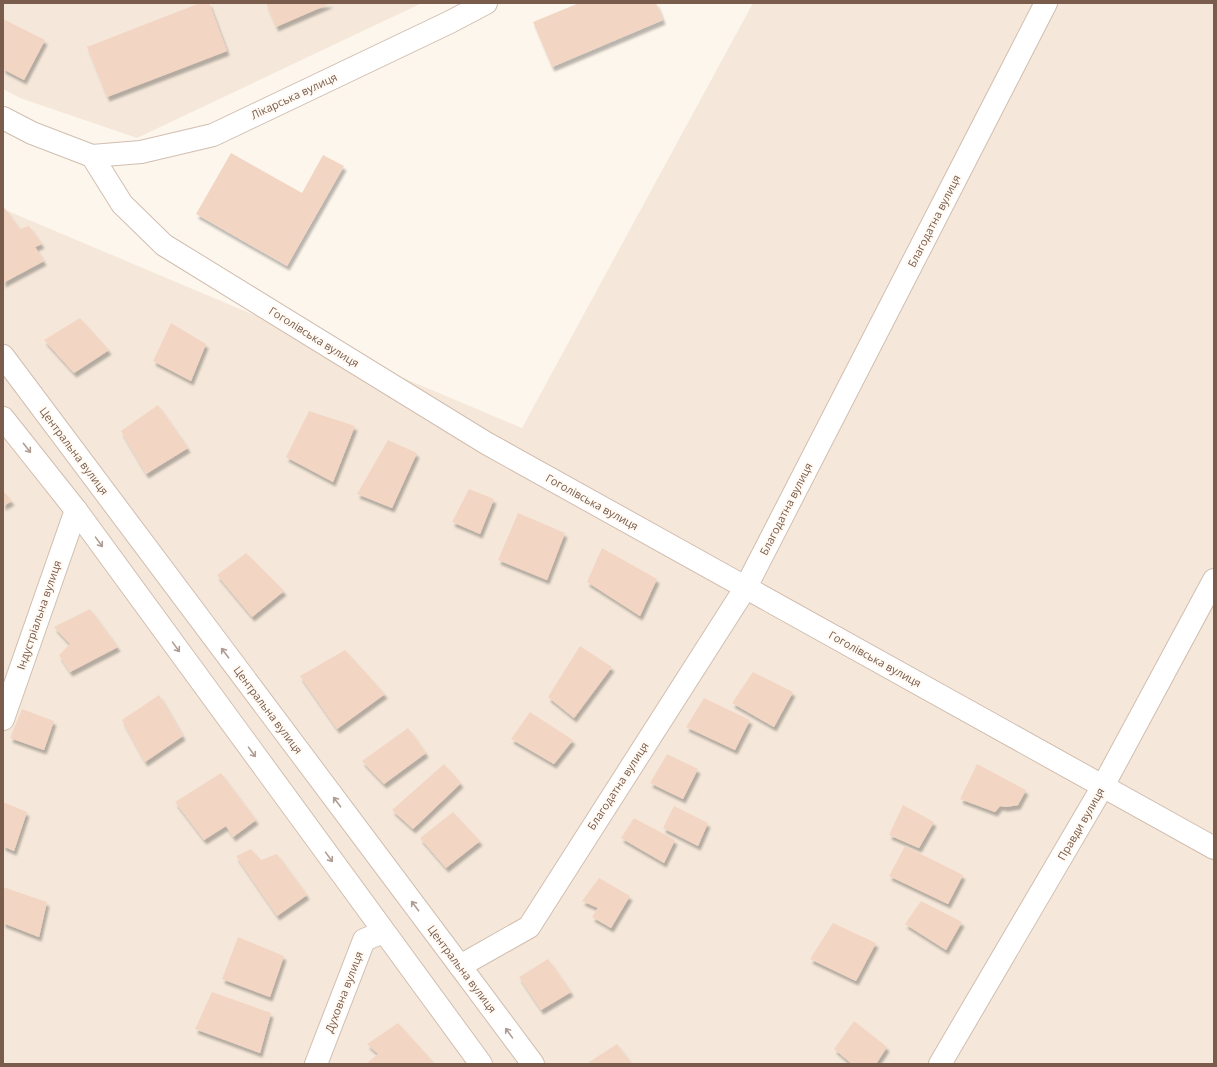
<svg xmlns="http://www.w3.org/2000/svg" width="1217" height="1067" viewBox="0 0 1217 1067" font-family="'Open Sans',sans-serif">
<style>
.residential{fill:#f5e8da}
.building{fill:#f3d5c3;filter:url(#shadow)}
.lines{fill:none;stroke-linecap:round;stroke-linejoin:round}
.minor-casing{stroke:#d1beb0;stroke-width:24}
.minor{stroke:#fff;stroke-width:22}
.oneway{stroke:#af9d94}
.labels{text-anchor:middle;stroke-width:4;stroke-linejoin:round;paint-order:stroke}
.street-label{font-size:11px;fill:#7a5c4d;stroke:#fffaf3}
</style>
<defs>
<filter id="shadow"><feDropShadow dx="2.5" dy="4.5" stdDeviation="1" flood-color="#0004"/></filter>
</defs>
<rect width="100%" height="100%" fill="#fdf6ec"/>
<g class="residential">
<polygon points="3,3 422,3 137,138 20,98 3,89"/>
<polygon points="753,3 1214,3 1214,1064 3,1064 3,209 522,428"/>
</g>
<g class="building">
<polygon points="200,3 209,3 227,51 107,97 87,47"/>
<polygon points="266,3 331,3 276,27"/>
<polygon points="579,3 656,3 663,20 552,67 533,22"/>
<polygon points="3,19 45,40 24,80 3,69"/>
<polygon points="231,153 302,193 323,155 344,166 287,266 196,214"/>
<polygon points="3,206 20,229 29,226 42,244 35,247 44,261 3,283"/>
<polygon points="80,318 109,350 74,373 44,340"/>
<polygon points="171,323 206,344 191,381 153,361"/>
<polygon points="158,405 188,448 146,474 121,431"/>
<polygon points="309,411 355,426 333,482 286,457"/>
<polygon points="388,440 417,453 392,508 357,494"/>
<polygon points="469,489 494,499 480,534 452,522"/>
<polygon points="3,491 12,501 3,506"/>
<polygon points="518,513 565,533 547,580 498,560"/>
<polygon points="602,548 657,579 640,616 587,582"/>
<polygon points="246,553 284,591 252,617 217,575"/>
<polygon points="90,609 118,647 70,672 59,655 70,644 54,627"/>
<polygon points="580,646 612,667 574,718 548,697"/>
<polygon points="345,650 385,694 337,729 300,676"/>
<polygon points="753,672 793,692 774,727 732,703"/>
<polygon points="159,695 183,736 145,762 122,720"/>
<polygon points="704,698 750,720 735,750 686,727"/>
<polygon points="22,709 54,721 44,750 10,738"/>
<polygon points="530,712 573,740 554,764 511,739"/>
<polygon points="408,728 426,753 384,784 362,761"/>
<polygon points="667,754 698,769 683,799 650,783"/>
<polygon points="444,764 461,783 413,829 392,810"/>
<polygon points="977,764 1026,790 1018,805 1006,807 1000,806 995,812 960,799"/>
<polygon points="221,773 256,820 233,837 226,826 204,840 175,802"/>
<polygon points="3,802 27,812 14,851 3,846"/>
<polygon points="903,805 934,822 919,848 889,835"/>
<polygon points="674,806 708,823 698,846 663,828"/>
<polygon points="453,812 480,841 446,868 420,838"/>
<polygon points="634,818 675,840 664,863 621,838"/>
<polygon points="905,846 963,875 948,904 889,876"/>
<polygon points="251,849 261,860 277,854 307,895 277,916 236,856"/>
<polygon points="599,878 630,896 611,928 592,917 598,908 582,901"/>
<polygon points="3,887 47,902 39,937 3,923"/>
<polygon points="921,901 962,922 946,950 905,924"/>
<polygon points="833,923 876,943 856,981 810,959"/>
<polygon points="238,937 284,956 270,997 222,979"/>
<polygon points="548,959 571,992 541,1010 519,977"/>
<polygon points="212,992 271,1013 260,1053 195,1029"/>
<polygon points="854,1021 887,1047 876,1064 852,1064 834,1049"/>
<polygon points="398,1023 427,1055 435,1064 367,1064 367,1063 378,1054 367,1044"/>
<polygon points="617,1044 632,1064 590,1064 589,1062"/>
</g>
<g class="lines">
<defs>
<g id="minor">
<polyline points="3,118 32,133 92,156 122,204 164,245 486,443 1214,848"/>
<polyline points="92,156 141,152 213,135 450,22 486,3"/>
<polyline points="3,356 460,966 533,1064"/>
<polyline points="3,418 76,510 481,1064"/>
<polyline points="3,719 76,510"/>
<polyline points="460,966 529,927 746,587 1046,3"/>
<polyline points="316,1064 364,940 383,932"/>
<polyline points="940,1064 1103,786 1214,580"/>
</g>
</defs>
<use href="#minor" class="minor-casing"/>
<use href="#minor" class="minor"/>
</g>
<defs><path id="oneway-shaft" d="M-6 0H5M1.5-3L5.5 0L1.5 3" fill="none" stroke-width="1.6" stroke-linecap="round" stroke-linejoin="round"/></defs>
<g class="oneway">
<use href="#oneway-shaft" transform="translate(27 448) rotate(52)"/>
<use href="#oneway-shaft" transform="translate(99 542) rotate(54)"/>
<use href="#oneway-shaft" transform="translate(176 647) rotate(54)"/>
<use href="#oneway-shaft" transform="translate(225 653) rotate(-127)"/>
<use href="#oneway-shaft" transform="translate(252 752) rotate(54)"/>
<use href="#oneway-shaft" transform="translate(337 802) rotate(-127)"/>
<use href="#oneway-shaft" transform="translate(329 857) rotate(54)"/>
<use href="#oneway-shaft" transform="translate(415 906) rotate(-127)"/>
<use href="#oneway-shaft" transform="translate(509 1033) rotate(-126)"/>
</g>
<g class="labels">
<g class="street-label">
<text transform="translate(294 96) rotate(-25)" y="4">Лікарська вулиця</text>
<text transform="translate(934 221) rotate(-63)" y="4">Благодатна вулиця</text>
<text transform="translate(314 337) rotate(32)" y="4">Гоголівська вулиця</text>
<text transform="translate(74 451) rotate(53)" y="4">Центральна вулиця</text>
<text transform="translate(592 502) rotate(29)" y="4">Гоголівська вулиця</text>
<text transform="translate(786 509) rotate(-63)" y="4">Благодатна вулиця</text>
<text transform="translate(39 615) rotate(-71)" y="4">Індустріальна вулиця</text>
<text transform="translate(875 659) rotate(29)" y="4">Гоголівська вулиця</text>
<text transform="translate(268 710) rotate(53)" y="4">Центральна вулиця</text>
<text transform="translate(618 786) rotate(-57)" y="4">Благодатна вулиця</text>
<text transform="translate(1081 824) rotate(-60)" y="4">Правди вулиця</text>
<text transform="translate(462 969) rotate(53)" y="4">Центральна вулиця</text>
<text transform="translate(344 992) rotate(-69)" y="4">Духовна вулиця</text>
</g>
</g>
<rect width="1217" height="1067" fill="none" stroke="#7a5c4d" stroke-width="8"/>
</svg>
